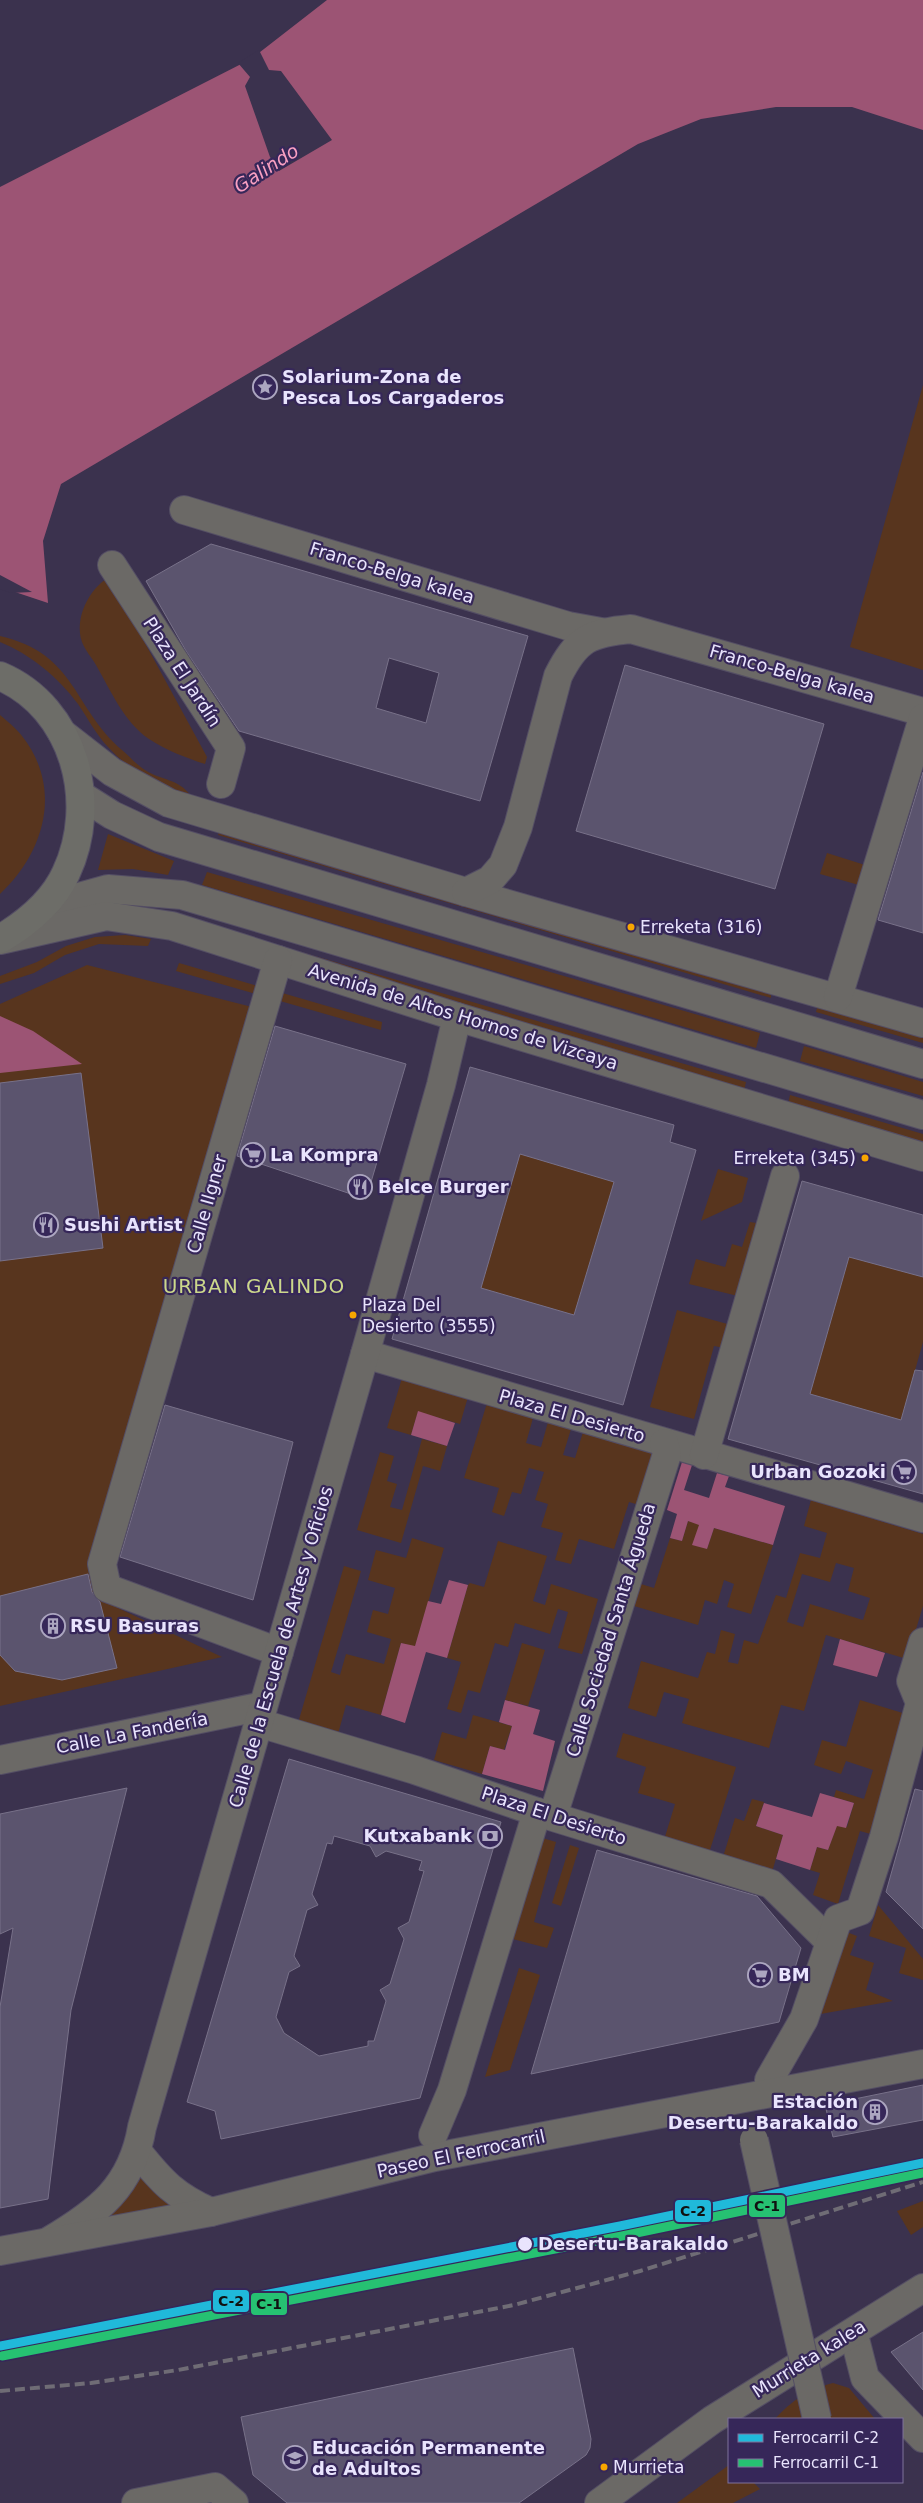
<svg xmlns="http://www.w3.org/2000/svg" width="923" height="2503" viewBox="0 0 923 2503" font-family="'DejaVu Sans',sans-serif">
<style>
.green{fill:#58351e;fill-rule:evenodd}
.water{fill:#9c5474}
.pier{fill:#3b324e}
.building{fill:#5b546e;stroke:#787189;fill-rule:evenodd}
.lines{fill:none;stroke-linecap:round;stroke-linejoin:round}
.minor-casing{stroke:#544e64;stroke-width:30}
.major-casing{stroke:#544e64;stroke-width:30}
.minor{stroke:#6b6966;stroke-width:28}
.major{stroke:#6d6d68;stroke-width:28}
.rail{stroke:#6f6c75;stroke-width:4;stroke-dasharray:10 5;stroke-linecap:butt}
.minor-bridge-casing{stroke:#544e64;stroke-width:30;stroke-linecap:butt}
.minor-bridge{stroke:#6b6966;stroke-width:28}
.rail-1-casing{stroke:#362759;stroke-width:12}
.rail-2-casing{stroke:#362759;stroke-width:12}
.rail-1{stroke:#20b9da;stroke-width:9}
.rail-2{stroke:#26c172;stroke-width:9}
.bus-dot{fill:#f7a600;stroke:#362759;stroke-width:2}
.stop-dot{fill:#e9e4fd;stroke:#362759;stroke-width:2}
.labels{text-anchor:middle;stroke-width:4.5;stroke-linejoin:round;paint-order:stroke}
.bus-label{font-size:17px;fill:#e9e4fd;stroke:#362759;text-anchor:start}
.poi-label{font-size:18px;font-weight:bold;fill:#e9e4fd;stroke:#362759;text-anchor:start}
.street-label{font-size:18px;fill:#e9e4fd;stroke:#362759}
.stop-label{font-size:18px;font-weight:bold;fill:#e9e4fd;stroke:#362759;text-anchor:start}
.water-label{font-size:19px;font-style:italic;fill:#f9a0c2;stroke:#362759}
.quarter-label{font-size:20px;letter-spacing:1px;fill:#ccd88b;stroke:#362759}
.line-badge{stroke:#362759;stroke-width:2}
.pale-badge-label{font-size:14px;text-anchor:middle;font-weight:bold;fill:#111}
</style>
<rect width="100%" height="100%" fill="#3b324e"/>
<g class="green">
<polygon points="923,385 923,670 850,647"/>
<path d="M109,577L207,757L205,764C186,758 166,750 149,739C124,722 111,691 96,665C92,658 85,650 82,642C74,618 89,589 109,577Z"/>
<path d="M0,636C77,654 72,707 122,750C130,757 137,765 145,770C162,781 178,778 191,796C159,786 132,773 109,748C96,735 88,718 78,704C59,678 30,654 0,642Z"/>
<path d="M0,715C7,721 16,728 22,736C63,788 45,852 0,894Z"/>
<polygon points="220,828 771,989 771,998 218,835"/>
<polygon points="108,834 174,861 168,875 133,869 98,870"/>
<polygon points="827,853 865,865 859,885 820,874"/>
<polygon points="207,872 760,1033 756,1048 202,885"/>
<polygon points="192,920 746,1082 744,1091 190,926"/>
<polygon points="125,935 151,939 148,946 99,944 65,955 34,973 0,984 0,976 37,962 66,946 95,937"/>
<polygon points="179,963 382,1022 381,1030 176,971"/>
<polygon points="87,965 264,1010 99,1599 222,1657 0,1706 0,1004"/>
<polygon points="818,1004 923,1034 923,1043 816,1012"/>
<polygon points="804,1046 923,1082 923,1096 800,1061"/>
<polygon points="790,1095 923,1134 923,1143 788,1104"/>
<polygon points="520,1154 614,1182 574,1315 481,1288"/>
<polygon points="718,1169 748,1178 742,1202 701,1221"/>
<polygon points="750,1222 763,1224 742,1297 689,1284 696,1259 725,1267 732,1244 742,1247"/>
<polygon points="849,1257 923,1277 923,1342 901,1420 810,1394"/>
<polygon points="677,1310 731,1325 724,1348 714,1346 694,1419 650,1407"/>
<polygon points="402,1378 468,1397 460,1424 418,1412 411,1435 387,1428"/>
<polygon points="487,1403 533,1418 526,1443 541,1447 548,1422 571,1429 563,1455 575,1458 583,1432 661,1454 646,1507 629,1502 614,1549 579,1539 571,1564 555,1560 563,1533 541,1527 548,1504 535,1500 544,1472 529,1468 521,1494 512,1492 504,1516 492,1512 499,1488 464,1478"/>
<polygon points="422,1439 447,1446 440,1471 423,1466 401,1543 357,1530 380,1452 394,1456 387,1481 397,1484 390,1507 402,1510"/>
<path d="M811,1500L923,1534V1606L907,1659L826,1635L804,1711L781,1705L769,1748L682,1723L689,1699L664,1692L656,1717L628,1708L641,1661L698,1678L707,1652L715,1654L721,1630L735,1634L728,1662L738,1664L744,1640L758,1644L776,1595L786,1598L800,1553L820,1558L827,1533L804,1526ZM836,1563L854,1568L848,1591L870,1598L863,1620L810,1604L803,1627L787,1622L802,1574L830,1582Z"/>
<polygon points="688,1521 699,1524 707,1549 714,1528 773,1545 751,1614 727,1607 734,1584 724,1580 717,1604 705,1600 698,1625 624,1603 631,1581 654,1588 670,1538 682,1541"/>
<polygon points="412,1538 444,1548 415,1647 401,1643 381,1715 346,1705 338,1734 298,1723 344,1566 361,1571 331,1672 340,1675 346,1654 384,1664 391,1639 367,1632 373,1610 388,1614 395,1588 368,1580 376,1550 406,1558"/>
<polygon points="498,1541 547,1556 533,1601 545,1605 551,1584 598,1599 582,1654 558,1648 568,1612 558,1609 550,1634 515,1623 508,1647 495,1643 480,1693 468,1690 461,1713 447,1709 461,1662 447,1658 468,1585 470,1583 484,1587"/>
<polygon points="522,1643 545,1650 528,1706 505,1700"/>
<polygon points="860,1700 906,1714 874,1835 860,1831 838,1904 813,1895 820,1873 810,1870 817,1847 828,1850 837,1825 847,1827 854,1803 834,1797 836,1790 864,1799 873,1770 846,1761 841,1774 814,1765 822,1740 846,1747"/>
<polygon points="473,1715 512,1726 504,1750 490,1746 482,1774 434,1760 442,1732 466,1739"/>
<polygon points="623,1733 736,1767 709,1853 664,1840 675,1804 638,1793 646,1767 616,1757"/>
<polygon points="752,1799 764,1802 756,1826 783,1835 772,1872 723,1857 735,1818 744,1821"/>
<polygon points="539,1837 556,1842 534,1922 554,1928 547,1948 509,1938"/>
<polygon points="570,1845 579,1848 561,1906 552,1903"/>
<polygon points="878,1905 923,1959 923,1980 899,1973 906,1948 869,1936"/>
<polygon points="844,1931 857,1936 850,1955 874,1963 866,1990 893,2001 815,2015"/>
<polygon points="519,1968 540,1975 510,2070 485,2077"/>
<polygon points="143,2175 174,2205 106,2217 127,2197"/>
<polygon points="923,2201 923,2227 911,2235 897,2211"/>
<path d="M833,2383L849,2388L875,2419H775C792,2400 808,2390 833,2383Z"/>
<polygon points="729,2465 729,2482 753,2482 760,2489 733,2503 677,2503"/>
</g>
<g class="water">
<polygon points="327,0 923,0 923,130 852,107 776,107 701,119 638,144 61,484 43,541 48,603 0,587 0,187 251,59"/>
<polygon points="0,1016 33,1031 82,1064 0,1073"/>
<polygon points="418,1411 455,1423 447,1446 411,1435"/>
<polygon points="682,1462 692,1465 684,1490 709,1498 717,1473 729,1476 725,1487 785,1506 773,1545 714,1528 707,1549 692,1545 699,1525 688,1521 682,1541 670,1538 677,1514 667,1510"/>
<polygon points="449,1580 468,1585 447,1658 426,1652 405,1723 381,1715 401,1643 415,1646 428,1601 441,1604"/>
<polygon points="840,1639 885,1653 877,1677 833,1665"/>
<polygon points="505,1700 540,1710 533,1734 555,1741 543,1791 482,1774 490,1746 505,1750 512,1726 499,1722"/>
<polygon points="820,1793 854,1803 846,1828 837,1826 828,1850 817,1847 810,1870 776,1859 783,1835 756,1826 764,1803 812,1817"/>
</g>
<g class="pier">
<polygon points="259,50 269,70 281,71 332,140 279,171 270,157 245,86 250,77 238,63"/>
<polygon points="0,575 32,592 11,593 0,589"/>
</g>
<g class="building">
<path d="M211,544L528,636L480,801L239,731L186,651L146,581ZM389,658L439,673L426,723L376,708Z"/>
<polygon points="625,665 824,724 775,889 576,831"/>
<polygon points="923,772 923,933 878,920"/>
<polygon points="275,1026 406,1064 366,1199 237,1156"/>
<path d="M470,1067L674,1125L670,1142L696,1150L623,1405L392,1339ZM520,1154L614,1182L574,1315L481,1288Z"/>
<polygon points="81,1073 103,1248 0,1261 0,1083"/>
<polygon points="802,1181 923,1215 923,1277 849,1257 810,1394 901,1420 915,1370 923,1371 923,1494 728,1439"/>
<polygon points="165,1405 293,1442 253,1600 120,1557"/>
<polygon points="88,1574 92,1592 100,1602 117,1668 62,1680 15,1671 0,1655 0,1596"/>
<path d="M289,1759L501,1822L420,2098L221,2139L215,2111L187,2102ZM334,1836L370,1846L376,1857L386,1851L422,1861L419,1870L424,1871L409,1922L398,1928L404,1939L390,1984L380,1990L386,2001L374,2041H368V2046L319,2056L284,2033L276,2017L289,1972L300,1966L294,1956L307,1910L318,1905L312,1894L327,1843L332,1844Z"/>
<polygon points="127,1788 71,2010 48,2199 0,2208 0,2007 13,1928 0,1934 0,1814"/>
<polygon points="915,1789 923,1791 923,1929 886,1892"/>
<polygon points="597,1850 757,1896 801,1948 779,2022 531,2074"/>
<polygon points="923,2085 923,2120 833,2137 825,2105"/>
<polygon points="923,2332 923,2390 891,2352"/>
<polygon points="573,2348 591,2439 590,2448 586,2455 519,2503 287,2503 253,2475 241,2417"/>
</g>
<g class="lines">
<defs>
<g id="minor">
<polyline points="184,510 568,626 601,632"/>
<polyline points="112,565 231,748 221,784"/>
<polyline points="62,733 112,772 169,803 466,892 923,1023"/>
<polyline points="82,796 112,815 159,837 923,1064"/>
<path d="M466,892L490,880L503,865L518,827L558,676C577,638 590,633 631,629L923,712"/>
<polyline points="43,907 108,889 182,895 923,1115"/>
<polyline points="0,940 106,916 172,926 457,1017 923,1157"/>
<polyline points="278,960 102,1564 107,1588 279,1652"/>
<polyline points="838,997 923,718"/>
<polyline points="365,1354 923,1518"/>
<polyline points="704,1455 785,1176"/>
<polyline points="259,1723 415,1770 537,1812 771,1884 829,1941"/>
<polyline points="0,1760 263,1706"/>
<polyline points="553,1816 667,1454 664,1443"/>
<polyline points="769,2080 804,2019 838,1919 860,1911 884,1837 920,1703 911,1681 923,1642"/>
<polyline points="433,2135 452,2090 537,1812"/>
<path d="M138,2152C162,2182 175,2196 211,2212"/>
<path d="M49,2241C98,2212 132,2187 142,2127L365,1354L441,1085L457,1017"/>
<polyline points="0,2251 211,2212 435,2157 923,2064"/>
<polyline points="855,2339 865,2378 923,2438"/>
<polyline points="136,2503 215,2487 234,2503"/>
<polyline points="599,2503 712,2420 923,2288"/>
</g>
<path id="major" d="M0,676C75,708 99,803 66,873C53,902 27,923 0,939"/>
</defs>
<use href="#minor" class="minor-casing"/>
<use href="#major" class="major-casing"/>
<use href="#minor" class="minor"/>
<use href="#major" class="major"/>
<polyline class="rail" points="0,2391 91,2383 178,2370 514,2305 640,2271 923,2182"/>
<defs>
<polyline id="minor-bridge" points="754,2140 817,2419"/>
</defs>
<use href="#minor-bridge" class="minor-bridge-casing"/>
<use href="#minor-bridge" class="minor-bridge"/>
<defs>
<polyline id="rail-1" points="0,2346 620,2226 923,2163"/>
<polyline id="rail-2" points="2,2356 622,2236 923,2173"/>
</defs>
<use href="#rail-1" class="rail-1-casing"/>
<use href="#rail-2" class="rail-2-casing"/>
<use href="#rail-1" class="rail-1"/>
<use href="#rail-2" class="rail-2"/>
</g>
<defs>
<symbol id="sight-ring" viewBox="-11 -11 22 22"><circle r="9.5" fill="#362759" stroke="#aca6c0" stroke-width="1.5"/><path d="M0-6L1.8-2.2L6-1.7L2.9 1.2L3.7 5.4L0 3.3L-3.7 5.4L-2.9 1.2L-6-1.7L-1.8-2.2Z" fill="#aca6c0"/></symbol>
<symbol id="supermarket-ring" viewBox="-11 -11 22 22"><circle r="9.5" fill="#362759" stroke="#aca6c0" stroke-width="1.5"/><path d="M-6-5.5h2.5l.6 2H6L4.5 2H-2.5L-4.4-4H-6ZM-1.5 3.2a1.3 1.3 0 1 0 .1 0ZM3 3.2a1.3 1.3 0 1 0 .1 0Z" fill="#aca6c0"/></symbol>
<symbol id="restaurant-ring" viewBox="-11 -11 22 22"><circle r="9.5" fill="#362759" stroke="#aca6c0" stroke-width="1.5"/><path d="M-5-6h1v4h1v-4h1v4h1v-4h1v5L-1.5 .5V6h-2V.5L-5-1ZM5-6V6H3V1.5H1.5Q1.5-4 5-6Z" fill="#aca6c0"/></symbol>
<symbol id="building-ring" viewBox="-11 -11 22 22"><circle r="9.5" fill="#362759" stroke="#aca6c0" stroke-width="1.5"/><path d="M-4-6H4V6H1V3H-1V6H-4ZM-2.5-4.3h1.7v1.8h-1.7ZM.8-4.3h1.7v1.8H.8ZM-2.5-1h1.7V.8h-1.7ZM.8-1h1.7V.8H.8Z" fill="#aca6c0"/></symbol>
<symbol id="bank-ring" viewBox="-11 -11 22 22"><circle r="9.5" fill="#362759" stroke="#aca6c0" stroke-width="1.5"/><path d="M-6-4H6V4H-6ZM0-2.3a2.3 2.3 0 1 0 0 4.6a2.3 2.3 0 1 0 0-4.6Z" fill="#aca6c0"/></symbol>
<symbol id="school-ring" viewBox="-11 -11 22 22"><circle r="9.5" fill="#362759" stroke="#aca6c0" stroke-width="1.5"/><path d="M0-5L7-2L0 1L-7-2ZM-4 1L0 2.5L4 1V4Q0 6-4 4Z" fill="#aca6c0"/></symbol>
</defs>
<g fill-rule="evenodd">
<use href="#sight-ring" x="251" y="373" width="28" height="28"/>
<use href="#supermarket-ring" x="239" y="1141" width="28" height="28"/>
<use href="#restaurant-ring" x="346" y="1173" width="28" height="28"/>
<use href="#restaurant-ring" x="32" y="1211" width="28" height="28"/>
<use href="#supermarket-ring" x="890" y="1458" width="28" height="28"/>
<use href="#building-ring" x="39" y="1612" width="28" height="28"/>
<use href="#bank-ring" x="476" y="1822" width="28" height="28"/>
<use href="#supermarket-ring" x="746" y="1961" width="28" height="28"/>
<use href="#building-ring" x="861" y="2098" width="28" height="28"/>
<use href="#school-ring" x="281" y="2444" width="28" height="28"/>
</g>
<g class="bus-dot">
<circle cx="631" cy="927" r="4.5"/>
<circle cx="865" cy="1158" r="4.5"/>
<circle cx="353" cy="1315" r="4.5"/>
<circle cx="604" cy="2467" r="4.5"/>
</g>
<circle class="stop-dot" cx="525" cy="2244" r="8"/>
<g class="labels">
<g class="bus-label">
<text x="640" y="933">Erreketa (316)</text>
<text x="856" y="1164" text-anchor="end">Erreketa (345)</text>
<text x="362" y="1311">Plaza Del<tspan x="362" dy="21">Desierto (3555)</tspan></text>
<text x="613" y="2473">Murrieta</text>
</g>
<g class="poi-label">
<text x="282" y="383">Solarium-Zona de<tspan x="282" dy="21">Pesca Los Cargaderos</tspan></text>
<text x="270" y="1161">La Kompra</text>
<text x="378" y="1193">Belce Burger</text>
<text x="64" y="1231">Sushi Artist</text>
<text x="886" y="1478" text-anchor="end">Urban Gozoki</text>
<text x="70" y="1632">RSU Basuras</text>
<text x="472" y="1842" text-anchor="end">Kutxabank</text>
<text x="778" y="1981">BM</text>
<text x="858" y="2108" text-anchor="end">Estación<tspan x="858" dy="21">Desertu-Barakaldo</tspan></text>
<text x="312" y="2454">Educación Permanente<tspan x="312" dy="21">de Adultos</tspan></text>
</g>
<g class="street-label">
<text transform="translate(392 573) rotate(17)" y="6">Franco-Belga kalea</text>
<text transform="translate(182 672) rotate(57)" y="6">Plaza El Jardín</text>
<text transform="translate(792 674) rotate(16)" y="6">Franco-Belga kalea</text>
<text transform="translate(463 1017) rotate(17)" y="6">Avenida de Altos Hornos de Vizcaya</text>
<text transform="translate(207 1204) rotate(-74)" y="6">Calle Ilgner</text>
<text transform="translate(572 1416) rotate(16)" y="6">Plaza El Desierto</text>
<text transform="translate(611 1630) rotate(-73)" y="6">Calle Sociedad Santa Águeda</text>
<text transform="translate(281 1647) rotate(-74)" y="6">Calle de la Escuela de Artes y Oficios</text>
<text transform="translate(132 1733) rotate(-11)" y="6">Calle La Fandería</text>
<text transform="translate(554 1816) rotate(18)" y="6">Plaza El Desierto</text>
<text transform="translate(461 2154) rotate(-12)" y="6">Paseo El Ferrocarril</text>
<text transform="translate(809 2359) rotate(-32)" y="6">Murrieta kalea</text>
</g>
<g class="stop-label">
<text x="538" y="2250">Desertu-Barakaldo</text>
</g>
<g class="water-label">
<text transform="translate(266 168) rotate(-33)" y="7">Galindo</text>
</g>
<g class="quarter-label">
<text x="254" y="1293">URBAN GALINDO</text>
</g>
</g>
<g class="line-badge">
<rect x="748" y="2194" width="38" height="24" rx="5" fill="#26c172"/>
<rect x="674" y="2199" width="38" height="24" rx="5" fill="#20b9da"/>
<rect x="212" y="2289" width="38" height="24" rx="5" fill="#20b9da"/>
<rect x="250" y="2292" width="38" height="24" rx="5" fill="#26c172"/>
</g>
<g class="pale-badge-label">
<text x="767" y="2211">C-1</text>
<text x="693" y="2216">C-2</text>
<text x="231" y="2306">C-2</text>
<text x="269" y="2309">C-1</text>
</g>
<rect x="728" y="2418" width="175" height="65" fill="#362759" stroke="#7e739b"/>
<rect x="738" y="2434" width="25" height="8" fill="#20b9da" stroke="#7e739b"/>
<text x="773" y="2443" font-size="15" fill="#e9e4fd">Ferrocarril C-2</text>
<rect x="738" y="2459" width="25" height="8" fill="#26c172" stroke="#7e739b"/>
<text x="773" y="2468" font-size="15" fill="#e9e4fd">Ferrocarril C-1</text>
</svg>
